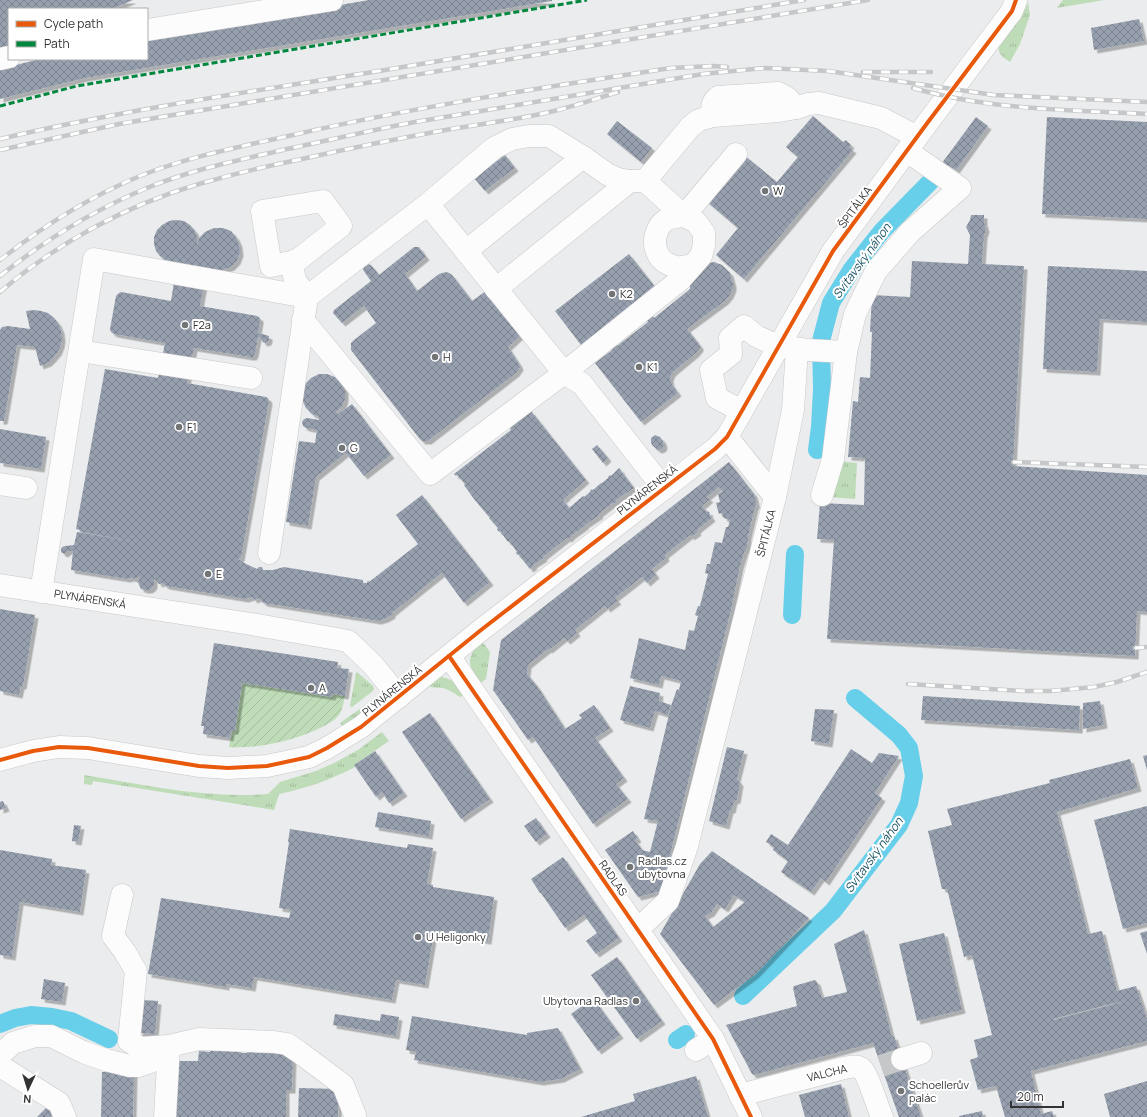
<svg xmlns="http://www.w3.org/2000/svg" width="1147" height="1117" font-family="Manrope,sans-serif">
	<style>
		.grass { fill: url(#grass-tufts) }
		.garden { fill: url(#garden-furrows) }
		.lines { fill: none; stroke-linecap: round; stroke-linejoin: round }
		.canal { stroke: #67cfea; stroke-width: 18 }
		.building { fill: url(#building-cross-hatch); fill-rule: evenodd; filter: url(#shadow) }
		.minor-tunnel { stroke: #c6c7c8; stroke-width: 22; stroke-dasharray: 22 11; stroke-linecap: butt }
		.minor-casing { stroke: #c8c8c9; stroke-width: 23 }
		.minor { stroke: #fcfcfc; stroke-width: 22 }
		.rail-casing { stroke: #c6c7c8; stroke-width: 4.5 }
		.rail { stroke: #fff; stroke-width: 3; stroke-dasharray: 9; stroke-linecap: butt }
		.quiet { stroke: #00873e; stroke-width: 3; stroke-dasharray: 6 3; stroke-linecap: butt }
		.cycleway-casing { stroke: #fff; stroke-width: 6 }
		.cycleway { stroke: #e8590c; stroke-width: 4 }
		.poi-dot { fill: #737475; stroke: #fff; stroke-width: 1.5 }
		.labels { text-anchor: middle; stroke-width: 4; stroke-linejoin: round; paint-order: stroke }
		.poi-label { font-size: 11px; fill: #333334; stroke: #fff; text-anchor: start }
		.street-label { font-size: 11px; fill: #333334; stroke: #fff }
		.water-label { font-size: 12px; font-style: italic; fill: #1a5363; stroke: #fff }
	</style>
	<defs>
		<pattern id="grass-tufts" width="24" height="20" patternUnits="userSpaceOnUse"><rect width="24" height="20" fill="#bddcb7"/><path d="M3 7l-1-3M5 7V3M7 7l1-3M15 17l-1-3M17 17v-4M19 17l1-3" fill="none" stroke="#a3bd9e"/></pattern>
		<pattern id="garden-furrows" width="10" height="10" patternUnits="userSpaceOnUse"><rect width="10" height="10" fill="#bddcb7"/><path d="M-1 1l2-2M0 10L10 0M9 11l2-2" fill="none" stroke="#a3bd9e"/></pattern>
		<pattern id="building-cross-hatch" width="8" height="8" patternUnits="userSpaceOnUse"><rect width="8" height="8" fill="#97a0af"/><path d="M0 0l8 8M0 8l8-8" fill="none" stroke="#7c838f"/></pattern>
		<filter id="shadow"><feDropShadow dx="3.5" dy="3.5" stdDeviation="0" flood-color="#0004"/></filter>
	</defs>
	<rect width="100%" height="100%" fill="#ebeced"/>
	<g class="grass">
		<path d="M1063,0H1104L1057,8Z"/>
		<path d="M1028,2L1030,15L1020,44L1010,62C1003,57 997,54 999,45L1026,8Z"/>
		<path d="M838,461L857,463L855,499L830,497Z"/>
		<path d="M482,641L490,652L486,679L479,684C468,664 465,658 482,641Z"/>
		<path d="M357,672L373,686L374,689L373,691L352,707L350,706L356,673Z"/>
		<path d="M442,677C454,679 458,686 464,695L460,697C455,694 450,690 443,688C438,687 432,689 427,685L438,678Z"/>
		<path d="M381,694L380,697L344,728L340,723Z"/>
		<path d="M382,732L389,741L354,765L355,767C330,780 307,788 279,794L274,810L93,781L92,785L84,784V775C145,785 207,799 268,794L280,782L316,771L334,763L358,750Z"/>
	</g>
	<path class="garden" d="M242,683L332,697L333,694L345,696C343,702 343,711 338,716C335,720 330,722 326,725C298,740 260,749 229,747L232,731H235Z"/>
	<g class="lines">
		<g class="canal">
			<path d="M817,450L820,427L822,389L821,341L831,303L852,269L882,231L930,182"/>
			<path d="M792,615L795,554"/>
			<path d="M743,996L833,911L899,825L909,803L914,776L909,748L899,735L855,698"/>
			<path d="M0,1024L15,1018L31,1015L52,1017L71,1021L109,1039"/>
			<path d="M677,1040L686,1034"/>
		</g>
	</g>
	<g class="building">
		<path d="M0,0H133L112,9H9V51L0,55Z"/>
		<path d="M369,0H552V1L85,78L0,99V69L40,59H147V38Z"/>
		<path d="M1139,19L1144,41L1094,50L1091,28Z"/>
		<path d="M813,116L843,142L846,140L851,145L849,147L853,150L744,279L716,255L738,228L705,200L744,155L777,182L798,157L786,147Z"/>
		<path d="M976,117L988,126L962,162L956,170L948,165L947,166L942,163Z"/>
		<path d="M1047,117L1147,122V219L1042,214Z"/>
		<path d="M617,121L652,148L641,162L607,134Z"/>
		<path d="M505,155L515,168L485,191L474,178Z"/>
		<path d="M971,215H984V222L986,229L984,235L982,264L1024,266L1013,466L1147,475V612L1137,611L1135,656L827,639L834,540L817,539L820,503L864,505L865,458L848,457L853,401L858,402L860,377L870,378L872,332H870L872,295L910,297L912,261L968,264L970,235L966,227L970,220Z"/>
		<path d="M176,220L184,221L190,225L195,231L197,238V246L199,238L205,232L214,228H223L231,231L236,237L239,244L240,253L237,261L231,267L223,270L215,271L207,268L200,306L257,316L260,318V320L258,333L266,335L269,336V339L268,342L264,343L262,341L261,338L258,337L255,354L253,357H250L194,348L187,383L266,397L268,398L269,401L241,558L238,559L246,564L257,569L259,567H262L263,570H273L284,567L363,580V583H367L368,580L369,582L418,544L396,515L422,495L490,582L464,603L442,573L392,613V615L385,619L378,621L264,603L258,598L257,599L254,600L252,597L245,599L166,586L162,583L159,584L157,581L154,579V585L152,588L149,590H145L141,589L139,585L138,582L140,577L136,578L134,579L131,578L127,579L71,570L73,551H68L66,553L64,554L61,552V549L62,547L65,546L74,545L77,532L142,543L81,532L80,530L76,529L105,369L158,378L165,343L114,334L111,332L110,329L116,296L119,293L121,292L171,301L177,263L165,260L160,256L156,251L154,244V237L157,230L162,225L169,221Z"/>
		<path d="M414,247H419L426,257L405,274L417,291L439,274L446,272L449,273L452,275L472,301L486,291L521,335L508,347L519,364L520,367L516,373L428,441H422L419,438L351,350V343L354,340L376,323L364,306L342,323L333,313L334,310L371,281L363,270L364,267L367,264L371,265L379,275Z"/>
		<path d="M629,254L655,287L639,300L654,318L690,289V281L703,264L714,262L722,265L730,273L733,284V288L730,295L725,301L687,329L698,343L700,346V348L696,353L672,373L670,378L671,383L678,393L641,422L595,363L612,350L598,332L581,345L555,311ZM634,304L648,322L617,346L603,328Z"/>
		<path d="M1048,266L1147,271V322L1100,319L1097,372L1043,369Z"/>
		<path d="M34,310L41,311L48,313L54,318L58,323L61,330L62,338L61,345L58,352L53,358L48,363L40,366L35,347L17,345L4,421H0V330L2,327L8,326L30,329L26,311Z"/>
		<path d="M319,374H327L335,377L341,383L345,390V399L342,407L336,412L338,414L352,404L391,455L364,476L346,453L316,477L308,526L286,522L299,441L315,443L317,430L306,428L303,426L302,422L304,419L307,418L319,420V417L312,414L306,408L302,400L305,384L311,378Z"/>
		<path d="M531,411L586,480L566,497H567L563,500L569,508L583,496L584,497L590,492V491L592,489L593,490L601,483H602L608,478V477L610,475L611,476L619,468L622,471H621L634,488L616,500L617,501L614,504L613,503L599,514L600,515L585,525V526L571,536V537L568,539L567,538L543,557L544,558L533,565L534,566L530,569L518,554L517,555L516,552H517L509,541L508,542L500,531L499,532L497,529L498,528L489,518H490L474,499L464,485L465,484L457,475L456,476L454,474L511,430L510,428Z"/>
		<path d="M0,429L46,437L41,469L0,463Z"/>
		<path d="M655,435L660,437L663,441L664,446L662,449L658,450L653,446L651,443V438Z"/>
		<path d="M597,445L608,458L603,463L592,449Z"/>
		<path d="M729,462L754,494L757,506L756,505L755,507L748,536V539L746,551L745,550L740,566L731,610L661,891L638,897L605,850L633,831L638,839L635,840L642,850L650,852L658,821L644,819L671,706L677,689L679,690L681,681L661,676L659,685L630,678L639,638L685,650L689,630L694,631L698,616L695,615L698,606H700L708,574L705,573L707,564H710L715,542L722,543L726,527H728L730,520L724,518L722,513L719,514L716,503L720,502L718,494L723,491L719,487L707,497L710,499L702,506L707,512L708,511L710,513L709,514L712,518L697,530L698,532L691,537L690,535L665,555L666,558L652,569L656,575L647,583L642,577L615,598L618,601L607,609L605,606L575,630L577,633L567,641L564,638L549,650L548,649L528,665L527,674L537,686L565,729L582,718L579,715L594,705L610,728L595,738L624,778L616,784L628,799L593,824L533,737L528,740L493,690L501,640Z"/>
		<path d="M0,609L35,615L23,686H21L19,695L0,691Z"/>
		<path d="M214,643L338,662L337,668L349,669L345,696L333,694L332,697L242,683L235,731H231L230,738L203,734L204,726H201Z"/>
		<path d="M630,686L660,693L659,701L671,705L668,715L655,711L650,728L620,720Z"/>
		<path d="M923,696L1080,706L1079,730L921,720Z"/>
		<path d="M1100,701L1104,725L1083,729V703Z"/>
		<path d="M815,709L834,710L829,744L811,741Z"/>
		<path d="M430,713L490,799L461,819L402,732Z"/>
		<path d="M727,747L744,751L737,779L740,783L737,800L734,801L732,810H730L726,826L709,821Z"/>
		<path d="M851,749L872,763L879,753L899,756L875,793L882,798L826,882L821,878L811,892L781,872L788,861L773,850L774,847L766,842L771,834L788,845Z"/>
		<path d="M375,751L404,793L389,803L382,792L376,797L354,765Z"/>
		<path d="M1147,755V770L1143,756Z"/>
		<path d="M1130,759L1138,788L1057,812L1088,934L1102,931L1117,991L1136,986L1147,1019V1041L1031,1071L1041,1114L1052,1111L1054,1117H1005L996,1086L978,1090L970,1060L978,1057L974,1040L992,1035L972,955L964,957L947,889H942L928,831L952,825L947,809L1050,783L1049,780ZM1126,1001L1053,1020V1019L1107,1005Z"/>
		<path d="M3,801L6,808L0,810V802Z"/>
		<path d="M1147,806V923L1123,929L1094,820Z"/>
		<path d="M378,812L431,821L429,836L375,827Z"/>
		<path d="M536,818L547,834L536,842L524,826Z"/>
		<path d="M74,825L81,826L78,842L72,841Z"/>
		<path d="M290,829L407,848L408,844L433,848L427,884L433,885V887L494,897L488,941L434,933L425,985L396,980L392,1000L254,977L252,988L226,984V987L148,974L161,898L289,918L291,910L279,908L289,842H288Z"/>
		<path d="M0,850L52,859L51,865L86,870L80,912L20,902L12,957L0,955Z"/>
		<path d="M712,851L809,918L755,975L714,1005L660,934L700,864ZM734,895L745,902L713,927L705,916L711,913L717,904L725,909Z"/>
		<path d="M563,857L619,938L596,954L586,941L597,933L584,915L565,928L541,893H540L531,879Z"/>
		<path d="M864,930L892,1037L894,1036L921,1117H899L873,1043L754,1075L752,1074L726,1025L797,1006L793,988L794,986L815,980L817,982L822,998L847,992L834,944Z"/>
		<path d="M1147,931V954L1140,933Z"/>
		<path d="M944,933L962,1010L917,1021L899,944Z"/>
		<path d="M617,957L662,1021L637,1039L591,975Z"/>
		<path d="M44,979L65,983L62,1002L41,999Z"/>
		<path d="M593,998L620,1035L598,1051L571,1014Z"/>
		<path d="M143,1000L158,1001L155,1034L139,1033Z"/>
		<path d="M335,1014L380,1021L381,1014L399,1017L396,1036L333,1025Z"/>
		<path d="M412,1016L527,1035V1033L558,1028L580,1069L561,1079L540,1082L414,1060L416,1052L406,1050Z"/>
		<path d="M210,1045H238V1053H247V1046H274V1053L293,1054L292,1090H286V1117H173L174,1061H198L199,1051L210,1052Z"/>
		<path d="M102,1072H134L133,1117H101Z"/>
		<path d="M696,1076L708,1117H581L635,1101L633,1094Z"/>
		<path d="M1147,1081V1117H1110L1104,1094Z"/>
		<path d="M841,1084L849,1117H805L799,1095Z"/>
		<path d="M299,1088L339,1089L338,1117H298Z"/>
		<path d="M47,1107L54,1113L50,1117H37Z"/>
		<path d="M982,1111L983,1117H959V1116Z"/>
	</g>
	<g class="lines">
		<path class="minor-tunnel" d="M881,1066L902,1059"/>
		<defs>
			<g id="minor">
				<path d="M147,30L332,0"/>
				<path d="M0,59L9,57"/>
				<path d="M713,116C712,107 711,103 718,97L778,93L786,97L796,108"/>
				<path d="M428,204L564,373L582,384L664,489"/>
				<path d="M466,251L583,157"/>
				<path d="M692,265C687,266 680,268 676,267C669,265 661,261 658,254C652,244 655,227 666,220C671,217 678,217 684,216L736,154"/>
				<path d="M496,289L630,181"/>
				<path d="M303,320L430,474L564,373L680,280L701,256L704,245V233L696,222L684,216L645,181"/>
				<path d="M80,351L251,378"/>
				<path d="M846,352L855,314L876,271L910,232L960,188L907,151"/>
				<path d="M742,411L717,398L711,370L731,354L730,338L744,326L756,336L778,346L808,350L846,352L833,459L822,495"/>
				<path d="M727,437L775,497"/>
				<path d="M0,484L26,488"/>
				<path d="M269,553L307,297L295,280L291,262L271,266L262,211L323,201L341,226L299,259L291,262"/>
				<path d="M0,585L141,607L251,624L348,641L373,665L399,697"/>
				<path d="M41,592L94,259L307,297L428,204L494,148L512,139L529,136H549L583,157L607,174L618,179L630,181H645L690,127L699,120L713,116L779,111L796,108L808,104L819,103L881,118L917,137"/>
				<path d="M449,656L713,1039L751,1117"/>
				<path d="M0,760L33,751L59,747L88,748L199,766L228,768L267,766L309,757L327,748L361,727L481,630L715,449L727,437L833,251L928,122L1012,11L1016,0"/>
				<path d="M638,929L668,901L687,846L775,497L793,410L797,349"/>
				<path d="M696,1050L713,1039"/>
				<path d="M0,1055L13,1043L35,1036H51L83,1052L106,1060L130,1066H138L150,1062L169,1046L140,1048L129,1041L136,971L125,952L113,936L122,895"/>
				<path d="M902,1059L921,1053"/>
				<path d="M0,1066L59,1103L65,1117"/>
				<path d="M740,1095L844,1068C850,1067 857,1065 862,1069C868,1075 878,1108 882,1117"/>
				<path d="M165,1117L169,1046L199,1039L274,1042L287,1044L299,1052L343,1085L355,1115V1117"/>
			</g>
		</defs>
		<use href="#minor" class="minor-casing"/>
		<use href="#minor" class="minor"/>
		<defs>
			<g id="rail">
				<path d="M863,72H931"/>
				<path d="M913,88C989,110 1069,110 1147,114"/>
				<path d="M0,139C129,109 261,90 391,69C529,46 666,23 804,0"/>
				<path d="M0,150L119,124L203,110L868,0"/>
				<path d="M0,260C42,227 89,197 140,176C190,156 244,146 297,134C421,106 546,87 671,68L713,66L727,67"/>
				<path d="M0,276C45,240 94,210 147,188C193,169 240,160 287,149C330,140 372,130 415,122L703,74L765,68L828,71L994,95L1147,102"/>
				<path d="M0,292C57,243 127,205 199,184C233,174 267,166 302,159C351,148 401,138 451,129C486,123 523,119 558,110C578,105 598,98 618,92"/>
				<path d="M1013,462L1147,467"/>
				<path d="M1135,648L1147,647"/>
				<path d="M908,684L1024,691H1050L1094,687L1117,682L1147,672"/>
			</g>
		</defs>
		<use href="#rail" class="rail-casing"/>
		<use href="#rail" class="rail"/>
		<path class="quiet" d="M0,106L77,86L587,0"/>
		<defs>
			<g id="cycleway">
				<path d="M449,656L713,1039L751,1117"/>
				<path d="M0,760L33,751L59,747L88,748L199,766L228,768L267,766L309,757L327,748L361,727L481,630L715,449L727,437L833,251L928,122L1012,11L1016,0"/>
			</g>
		</defs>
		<use href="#cycleway" class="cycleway-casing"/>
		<use href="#cycleway" class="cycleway"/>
	</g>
	<g class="poi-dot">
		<circle cx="765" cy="191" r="4"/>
		<circle cx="612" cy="294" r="4"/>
		<circle cx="185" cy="325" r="4"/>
		<circle cx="435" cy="357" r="4"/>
		<circle cx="639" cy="367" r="4"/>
		<circle cx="179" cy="427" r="4"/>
		<circle cx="342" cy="448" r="4"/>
		<circle cx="208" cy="574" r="4"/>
		<circle cx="311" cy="688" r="4"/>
		<circle cx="630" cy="867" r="4"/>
		<circle cx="418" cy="937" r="4"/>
		<circle cx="636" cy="1001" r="4"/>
		<circle cx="901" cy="1091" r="4"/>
	</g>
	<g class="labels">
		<g class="poi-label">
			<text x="773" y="195">W</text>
			<text x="620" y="298">K2</text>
			<text x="193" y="329">F2a</text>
			<text x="443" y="361">H</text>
			<text x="647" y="371">K1</text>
			<text x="187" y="431">F1</text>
			<text x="350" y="452">G</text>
			<text x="216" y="578">E</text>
			<text x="319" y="692">A</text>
			<text x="638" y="865">Radlas.cz<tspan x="638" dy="13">ubytovna</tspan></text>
			<text x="426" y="941">U Heligonky</text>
			<text x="628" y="1005" text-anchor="end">Ubytovna Radlas</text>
			<text x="909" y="1089">Schoellerův<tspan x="909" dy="13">palác</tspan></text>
		</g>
		<g class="street-label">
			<text transform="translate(855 207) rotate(-54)" y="4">ŠPITÁLKA</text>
			<text transform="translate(647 490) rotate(-38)" y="4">PLYNÁRENSKÁ</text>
			<text transform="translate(766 533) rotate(-76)" y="4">ŠPITÁLKA</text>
			<text transform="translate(90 599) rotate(9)" y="4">PLYNÁRENSKÁ</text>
			<text transform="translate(392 691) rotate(-39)" y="4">PLYNÁRENSKÁ</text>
			<text transform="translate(613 878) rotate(55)" y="4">RADLAS</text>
			<text transform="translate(827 1073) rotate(-14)" y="4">VALCHA</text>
		</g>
		<g class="water-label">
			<text transform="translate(862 261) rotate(-54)" y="4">Svitavský náhon</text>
			<text transform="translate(874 855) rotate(-54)" y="4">Svitavský náhon</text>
		</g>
	</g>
	<rect x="8" y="8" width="140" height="52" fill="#ffffff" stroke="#adadae"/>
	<rect x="16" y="21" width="20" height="6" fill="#e8590c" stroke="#adadae"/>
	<text x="44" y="28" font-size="12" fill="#333334">Cycle path</text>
	<rect x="16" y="41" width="20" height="6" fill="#00873e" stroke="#adadae"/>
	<text x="44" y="48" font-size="12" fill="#333334">Path</text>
	<g transform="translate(28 1089) rotate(184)" stroke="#ffffff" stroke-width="3" paint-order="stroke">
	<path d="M0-3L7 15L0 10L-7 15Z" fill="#333334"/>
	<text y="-6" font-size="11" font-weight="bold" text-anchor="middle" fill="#333334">N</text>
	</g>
	<path d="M1011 1101v6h52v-6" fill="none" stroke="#333334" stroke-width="2"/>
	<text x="1017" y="1101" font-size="12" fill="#333334" stroke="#ffffff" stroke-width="3" paint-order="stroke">20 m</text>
</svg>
